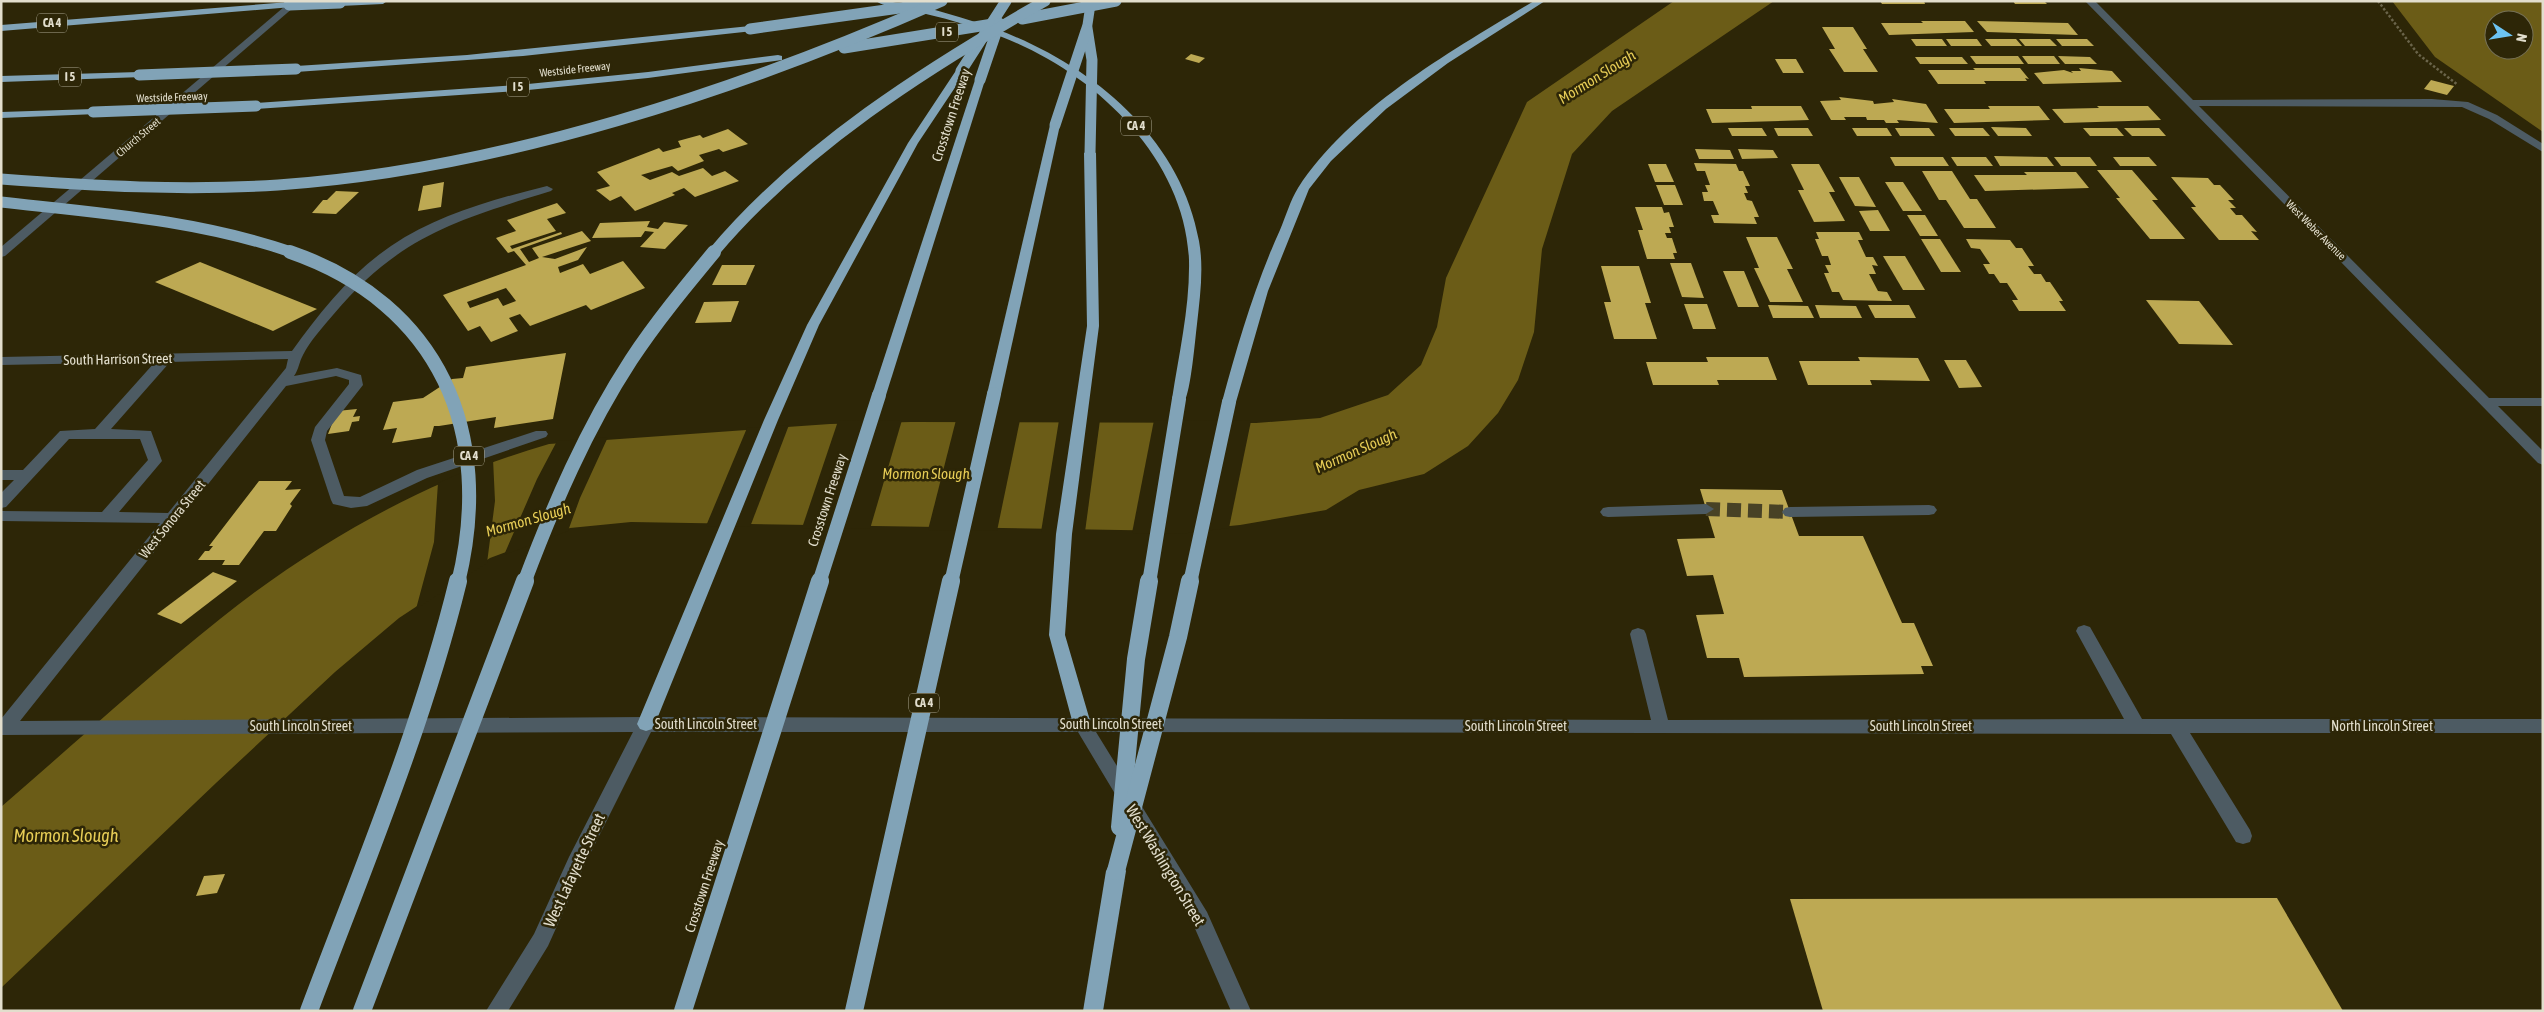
<svg xmlns="http://www.w3.org/2000/svg" width="2544" height="1012" font-family="'Asap Condensed',sans-serif">
	<style>
		.water { fill: #6b5c17; fill-rule: evenodd }
		.pier { fill: #2d2607 }
		.building { fill: #bda953; fill-rule: evenodd }
		.lines { fill: none; stroke-linecap: round; stroke-linejoin: round }
		.minor-tunnel { stroke: #484225; stroke-width: 14; stroke-dasharray: 14 7; stroke-linecap: butt }
		.path { stroke: #6a644a; stroke-width: 2.5; stroke-dasharray: 2.5 2; stroke-linecap: butt }
		.minor { fill: #4d5b63; fill-rule: evenodd }
		.highway { fill: #81a3b7; fill-rule: evenodd }
		.highway-bridge-far2 { stroke: #81a3b7; stroke-width: 11 }
		.highway-bridge-far1 { stroke: #81a3b7; stroke-width: 14 }
		.highway-bridge { stroke: #81a3b7; stroke-width: 18 }
		.labels { text-anchor: middle; stroke-width: 5; stroke-linejoin: round; paint-order: stroke }
		.far-street-label { font-size: 11px; fill: #e2decd; stroke: #2d2607 }
		.shield { fill: #2d2607; stroke: #aca792; stroke-width: 1 }
		.shield-label { font-size: 12px; font-weight: bold; fill: #e2decd }
		.street-label { font-size: 14px; fill: #e2decd; stroke: #2d2607 }
		.water-label { font-size: 15px; font-style: italic; fill: #e7cd56; stroke: #2d2607 }
		.near-street-label { font-size: 16px; fill: #e2decd; stroke: #2d2607 }
		.near-water-label { font-size: 18px; font-style: italic; fill: #e7cd56; stroke: #2d2607 }
	</style>
	<rect width="100%" height="100%" fill="#2d2607"/>
	<g class="water">
		<path d="M1674,1H1774L1612,111L1572,154L1542,249L1534,332L1518,380L1498,413L1468,446L1424,474L1359,490L1326,510L1240,525L1179,531L631,522L570,528L490,558L399,618L335,672L216,783L1,988V807C74,744 145,679 220,619C316,542 430,478 549,444L830,424L911,422L1256,423L1320,418L1388,395L1421,365L1437,327L1446,278L1527,102Z"/>
		<path d="M2392,1H2543V132L2435,57ZM2494,20H2524V50H2494Z"/>
	</g>
	<g class="pier">
		<path d="M902,420L870,529L802,528L838,421Z"/>
		<path d="M956,420H1020L997,531L928,530Z"/>
		<path d="M1059,420H1100L1085,532H1041Z"/>
		<path d="M1154,420L1251,421L1229,528L1180,534L1132,533Z"/>
		<path d="M789,425L750,527L706,526L747,428Z"/>
		<path d="M608,437L580,498L568,531L504,555L537,479L557,441Z"/>
		<path d="M493,459L495,501L487,563L416,609L434,542L438,483Z"/>
	</g>
	<g class="building">
		<path d="M1880,1H1924L1925,4H1882Z"/>
		<path d="M2013,1H2044L2047,4H2015Z"/>
		<path d="M1921,21H1965L1974,32L1889,35L1881,23H1923Z"/>
		<path d="M1977,21L2068,23L2078,35L1987,32Z"/>
		<path d="M1822,27H1853L1867,49H1863L1878,72H1844L1829,49H1835Z"/>
		<path d="M1911,39H1942L1947,46H1916Z"/>
		<path d="M1946,39H1977L1982,46H1951Z"/>
		<path d="M1985,39H2016L2022,46H1991Z"/>
		<path d="M2019,39H2050L2057,46H2025Z"/>
		<path d="M2056,39H2087L2094,46H2062Z"/>
		<path d="M1191,54L1205,58L1199,63L1185,59Z"/>
		<path d="M1970,56H2018L2024,64H1976Z"/>
		<path d="M2022,56H2054L2060,64H2028Z"/>
		<path d="M2058,56L2090,57L2097,64H2065Z"/>
		<path d="M1915,57H1962L1968,64H1920Z"/>
		<path d="M1775,59H1796L1804,73H1783Z"/>
		<path d="M1973,68H2020L2029,79L2025,78L2027,81H1984L1986,84H1938L1928,70H1975Z"/>
		<path d="M2079,68L2112,71L2122,82L2043,84L2034,73L2064,70L2073,73L2071,71H2081Z"/>
		<path d="M2431,80L2454,86L2447,95L2424,89Z"/>
		<path d="M1839,97L1873,101L1874,104L1894,102L1892,99L1926,104L1938,123L1897,120L1899,123H1886L1884,120H1867L1866,117H1844L1846,120H1831L1820,101L1841,100Z"/>
		<path d="M1751,106H1801L1809,120L1712,123L1706,109H1752Z"/>
		<path d="M1988,106H2039L2050,120L1954,123L1944,109H1990Z"/>
		<path d="M2097,106H2148L2161,120L2064,123L2052,109L2099,108Z"/>
		<path d="M1991,127L2026,128L2032,136H1998Z"/>
		<path d="M1728,128H1762L1767,136H1732Z"/>
		<path d="M1774,128H1808L1813,136H1778Z"/>
		<path d="M1852,128H1887L1892,136H1857Z"/>
		<path d="M1895,128H1929L1935,136H1900Z"/>
		<path d="M1949,128H1983L1990,136H1955Z"/>
		<path d="M2083,128H2117L2124,136H2090Z"/>
		<path d="M2124,128H2159L2166,136H2132Z"/>
		<path d="M728,129L748,144L723,152L719,149L699,155L704,161L678,171L672,166L641,175L650,180L672,172L679,176L703,168L712,176L725,171L739,181L695,197L684,188L672,193L675,195L635,211L621,196L610,201L596,190L610,186L597,172L659,148L663,152L681,147L678,141L700,135L703,138Z"/>
		<path d="M1695,149L1730,150L1734,159H1699Z"/>
		<path d="M1738,149L1773,150L1778,158L1742,159Z"/>
		<path d="M1994,156L2047,157L2054,166H2000Z"/>
		<path d="M1890,157H1943L1949,166H1895Z"/>
		<path d="M1951,157H1986L1993,166H1957Z"/>
		<path d="M2054,157H2090L2097,166H2061Z"/>
		<path d="M2113,157H2149L2157,166H2120Z"/>
		<path d="M1694,163L1736,164L1739,171H1743L1750,186H1745L1748,193H1744L1747,200L1752,201L1759,217H1754L1757,224L1714,223L1711,215H1719L1713,201H1704L1702,192H1708L1705,185H1710L1705,171H1697Z"/>
		<path d="M1648,164H1666L1674,182H1655Z"/>
		<path d="M1791,164H1819L1835,192H1829L1845,221L1814,222L1798,190H1804Z"/>
		<path d="M2097,170H2132L2158,200H2152L2185,239H2150L2116,198H2120Z"/>
		<path d="M1922,171H1952L1970,199H1977L1996,228H1964L1946,200H1939Z"/>
		<path d="M2024,172H2076L2089,188L1985,191L1974,175H2027Z"/>
		<path d="M1839,177H1859L1876,207L1855,206Z"/>
		<path d="M2171,177L2208,178L2214,185H2220L2234,200H2228L2236,208H2230L2236,215H2242L2257,232L2251,231L2259,240H2219L2191,207H2196Z"/>
		<path d="M444,182L441,207L418,211L423,186Z"/>
		<path d="M1885,182H1903L1922,211H1903Z"/>
		<path d="M1656,185H1675L1683,205H1664Z"/>
		<path d="M336,191L359,192L336,214L312,213L323,200H327Z"/>
		<path d="M557,203L566,213L547,219L556,231L510,246L512,249L561,232L562,234L520,249L529,262L539,258L532,248L582,231L591,241L542,257L555,259L587,247L578,260L558,267L560,273L583,264L590,274L623,261L645,288L591,310L586,305L530,326L520,314L509,318L518,331L491,342L480,326L468,331L443,295L526,265L514,251L508,253L496,238L516,231L507,220ZM506,288L516,301L503,306L498,298L470,308L467,302Z"/>
		<path d="M1635,207H1662L1664,213L1669,212L1674,227H1669L1671,233H1665L1667,238H1672L1677,253H1673L1675,259H1647L1638,230H1643Z"/>
		<path d="M1878,210L1890,231H1870L1859,211Z"/>
		<path d="M1907,215H1925L1938,236H1920Z"/>
		<path d="M650,221L647,227L658,229L664,222L688,225L665,249L640,247L654,232L645,231L641,237L592,238L600,223Z"/>
		<path d="M1816,232H1859L1863,240H1858L1866,257H1873L1878,266L1872,265L1876,274H1869L1878,291L1887,292L1892,301L1843,300L1839,292H1832L1824,273H1829L1825,265H1831L1828,256H1822L1815,239H1819Z"/>
		<path d="M1746,237H1777L1793,269H1787L1803,302H1770L1754,268H1759Z"/>
		<path d="M1921,239H1940L1961,272H1941Z"/>
		<path d="M1966,239L2010,240L2016,248H2022L2034,266H2028L2034,274H2041L2046,282H2050L2063,301H2059L2066,311H2019L2012,300H2018L2007,283H2000L1994,274H1989L1983,264H1990L1980,249L1971,248Z"/>
		<path d="M1883,256H1905L1925,290H1903Z"/>
		<path d="M200,262L317,309L273,331L155,282Z"/>
		<path d="M1670,263H1691L1704,298L1682,297Z"/>
		<path d="M722,265H755L746,285H712Z"/>
		<path d="M1601,266H1639L1651,303H1645L1657,339H1614L1604,302H1611Z"/>
		<path d="M1723,271H1744L1759,307H1738Z"/>
		<path d="M2146,300L2199,301L2233,345L2179,344Z"/>
		<path d="M739,301L731,322L695,323L704,302Z"/>
		<path d="M1684,304H1707L1716,329H1693Z"/>
		<path d="M1768,305L1808,306L1814,318H1773Z"/>
		<path d="M1815,305L1856,306L1862,318H1820Z"/>
		<path d="M1868,305H1909L1916,318H1875Z"/>
		<path d="M566,353L553,419L494,428L496,417L439,426H434L431,437L392,443L397,428L383,430L393,402L423,398L452,379L463,378L466,367Z"/>
		<path d="M1706,357H1768L1777,380H1717L1719,385H1653L1646,362H1708Z"/>
		<path d="M1858,357L1918,358L1930,381L1870,380L1872,385H1808L1799,361H1860Z"/>
		<path d="M1944,360H1966L1982,387L1959,388Z"/>
		<path d="M357,409L353,417L360,416L359,421L352,422L349,431L328,434L337,411Z"/>
		<path d="M259,481H292L285,490L301,489L290,504L292,506L276,531H264L239,565H222L225,560H198L205,551H209L213,546H209Z"/>
		<path d="M1700,489L1782,490L1799,536H1863L1902,623H1914L1933,666H1921L1924,674L1744,677L1739,658H1707L1696,615L1724,614L1713,575L1687,576L1677,539L1715,538Z"/>
		<path d="M213,572L237,581L181,624L157,614Z"/>
		<path d="M225,874L217,893L196,896L204,876Z"/>
		<path d="M2277,898L2343,1011H1823L1790,899Z"/>
	</g>
	<g class="lines">
		<path class="minor-tunnel" d="M1706,509L1790,512"/>
		<path class="path" d="M2378,1L2418,54L2458,85"/>
		<g class="minor">
			<path d="M291,1H301L5,256L1,257V247Z"/>
			<path d="M2085,1H2095L2193,100L2432,99L2468,102L2497,115L2543,144V152L2489,119L2462,107L2199,106L2489,398H2543V406H2498L2543,451V465L2538,463Z"/>
			<path d="M547,186L553,189L551,191C457,220 399,236 333,315C323,327 310,341 303,355C299,362 299,369 294,376L337,368L361,375L363,385L327,431L325,440L344,496L360,497L417,470L536,431H546L548,434L546,437L427,478L367,506L351,508L333,504L331,500L311,440L315,427L349,384V380L336,376L286,386L20,721L646,717L1651,720L1630,634L1632,630L1638,628L1644,630L1646,634L1668,720L2124,719L2076,631L2078,627L2084,625L2090,627L2142,719H2543V733H2190L2250,830L2252,836L2250,842L2243,844L2236,842L2171,734L1096,732L1207,912L1251,1011H1231L1193,924L1078,732H651L584,866L548,946L508,1011H486L534,934L569,857L633,732L1,735V719L160,523L1,521V511L102,512L148,460L140,439H69L6,507L1,508V493L14,480H1V470H23L60,431L95,429L155,362L1,365V357L292,351C320,312 351,273 391,246C437,215 494,199 547,186ZM288,359L286,368L168,513L119,512L162,461L151,431L111,429L170,362Z"/>
			<path d="M1706,504L1714,509L1706,514L1608,517L1603,516L1600,512L1603,508L1608,507Z"/>
			<path d="M1929,505L1934,506L1937,510L1934,514L1929,515L1790,517L1785,516L1782,512L1785,508L1790,507Z"/>
		</g>
		<g class="highway">
			<path d="M337,1H387L383,4L340,6L337,5Z"/>
			<path d="M876,1C908,1 940,11 972,21C1075,52 1179,128 1199,241C1204,268 1200,297 1197,324C1195,340 1191,391 1184,402H1174L1172,399C1179,353 1190,307 1189,260C1185,157 1093,72 1002,37C978,28 952,20 926,14C913,11 885,8 876,1Z"/>
			<path d="M1086,1H1096L1092,28L1087,31L1082,28Z"/>
			<path d="M1534,1H1545L1448,63L1386,109L1331,161L1309,189L1268,291L1236,402L1229,406L1224,405L1222,402C1238,343 1255,285 1280,230C1286,216 1290,201 1298,188C1352,106 1452,51 1534,1Z"/>
			<path d="M289,2L294,5L292,7L1,31V25Z"/>
			<path d="M750,26L753,27V31L523,56L296,72L291,69L296,66L467,55Z"/>
			<path d="M778,55L782,56V60L648,78L518,91L256,109L251,106L256,103L518,85L648,72Z"/>
			<path d="M957,69L966,71L918,143L819,325L778,420L655,724L652,729L646,731L640,729L637,724L764,420L807,325L908,143Z"/>
			<path d="M139,72L144,75L143,77L1,82V76Z"/>
			<path d="M980,77L985,80L886,395L879,399L874,398L872,395L975,80Z"/>
			<path d="M93,109L97,110V114L1,118V112Z"/>
			<path d="M1055,122L1060,125L1001,394L994,398L987,394L1050,125Z"/>
			<path d="M1090,150L1096,153L1099,326L1072,534L1065,635L1091,724L1088,729L1082,731L1076,729L1073,724L1049,635L1056,534L1087,326L1084,153Z"/>
			<path d="M1116,863L1123,865L1126,871L1103,1011H1083L1106,871L1109,865Z"/>
		</g>
		<g class="highway-bridge-far2">
			<path d="M289,5L340,3"/>
			<path d="M1022,19L1116,1"/>
			<path d="M1087,28L1092,60L1090,153"/>
			<path d="M750,29L921,5"/>
			<path d="M844,48L999,23"/>
			<path d="M961,71L1006,1"/>
			<path d="M139,75L296,69"/>
			<path d="M980,80L999,24"/>
			<path d="M93,112L256,106"/>
			<path d="M1055,125L1086,31"/>
			<path d="M1,179C94,186 185,191 278,185C499,170 740,90 942,1"/>
			<path d="M1,202C100,213 199,220 294,253"/>
			<path d="M713,253C801,148 927,68 1045,1"/>
		</g>
		<g class="highway-bridge-far1">
			<path d="M290,252C440,304 495,433 458,583"/>
			<path d="M524,583C553,506 586,429 631,360C656,322 685,287 714,252"/>
			<path d="M819,583L879,395"/>
			<path d="M951,583L994,394"/>
			<path d="M1149,583L1179,399"/>
			<path d="M1190,583L1229,402"/>
		</g>
		<g class="highway-bridge">
			<path d="M1120,827L1136,659L1149,581"/>
			<path d="M1116,871L1178,637L1190,581"/>
			<path d="M309,1011C362,870 422,728 458,581"/>
			<path d="M362,1011L525,581"/>
			<path d="M683,1011L820,581"/>
			<path d="M854,1011L951,581"/>
		</g>
	</g>
	<g class="labels">
		<g class="far-street-label">
			<text transform="translate(575 69) rotate(-6)" y="4">Westside Freeway</text>
			<text transform="translate(172 97) rotate(-2)" y="4">Westside Freeway</text>
			<text transform="translate(138 137) rotate(-40)" y="4">Church Street</text>
			<text transform="translate(2316 230) rotate(45)" y="4">West Weber Avenue</text>
		</g>
		<g class="shield">
			<rect x="37" y="13.5" width="30" height="19" rx="4"/>
			<rect x="936" y="22.5" width="22" height="19" rx="4"/>
			<rect x="59" y="67.5" width="22" height="19" rx="4"/>
			<rect x="507" y="77.5" width="22" height="19" rx="4"/>
			<rect x="1121" y="116.5" width="30" height="19" rx="4"/>
			<rect x="454" y="446.5" width="30" height="19" rx="4"/>
			<rect x="909" y="693.5" width="30" height="19" rx="4"/>
		</g>
		<g class="shield-label">
			<text x="52" y="27">CA 4</text>
			<text x="947" y="36">I 5</text>
			<text x="70" y="81">I 5</text>
			<text x="518" y="91">I 5</text>
			<text x="1136" y="130">CA 4</text>
			<text x="469" y="460">CA 4</text>
			<text x="924" y="707">CA 4</text>
		</g>
		<g class="street-label">
			<text transform="translate(951 115) rotate(-72)" y="5">Crosstown Freeway</text>
			<text transform="translate(118 359) rotate(-1)" y="5">South Harrison Street</text>
			<text transform="translate(827 500) rotate(-72)" y="5">Crosstown Freeway</text>
			<text transform="translate(172 519) rotate(-51)" y="5">West Sonora Street</text>
			<text x="706" y="729">South Lincoln Street</text>
			<text x="1111" y="729">South Lincoln Street</text>
			<text x="301" y="731">South Lincoln Street</text>
			<text x="1516" y="731">South Lincoln Street</text>
			<text x="1921" y="731">South Lincoln Street</text>
			<text x="2382" y="731">North Lincoln Street</text>
			<text transform="translate(704 886) rotate(-72)" y="5">Crosstown Freeway</text>
		</g>
		<g class="water-label">
			<text transform="translate(1597 77) rotate(-32)" y="5">Mormon Slough</text>
			<text transform="translate(1356 451) rotate(-24)" y="5">Mormon Slough</text>
			<text x="926" y="479">Mormon Slough</text>
			<text transform="translate(528 520) rotate(-16)" y="5">Mormon Slough</text>
		</g>
		<g class="near-street-label">
			<text transform="translate(1166 865) rotate(59)" y="6">West Washington Street</text>
			<text transform="translate(574 870) rotate(-65)" y="6">West Lafayette Street</text>
		</g>
		<g class="near-water-label">
			<text x="66" y="842">Mormon Slough</text>
		</g>
	</g>
	<rect width="2544" height="1012" fill="none" stroke="#e2decd" stroke-width="5"/>
	<g transform="translate(2509 35) rotate(102)"><circle r="24" fill="#2d2607" stroke="#757056"/>
	<path d="M0-4L9 19L0 12L-9 19Z" fill="#6cc3f2"/>
	<text y="-8" font-size="14" font-weight="bold" text-anchor="middle" fill="#e2decd">N</text>
	</g>
</svg>
